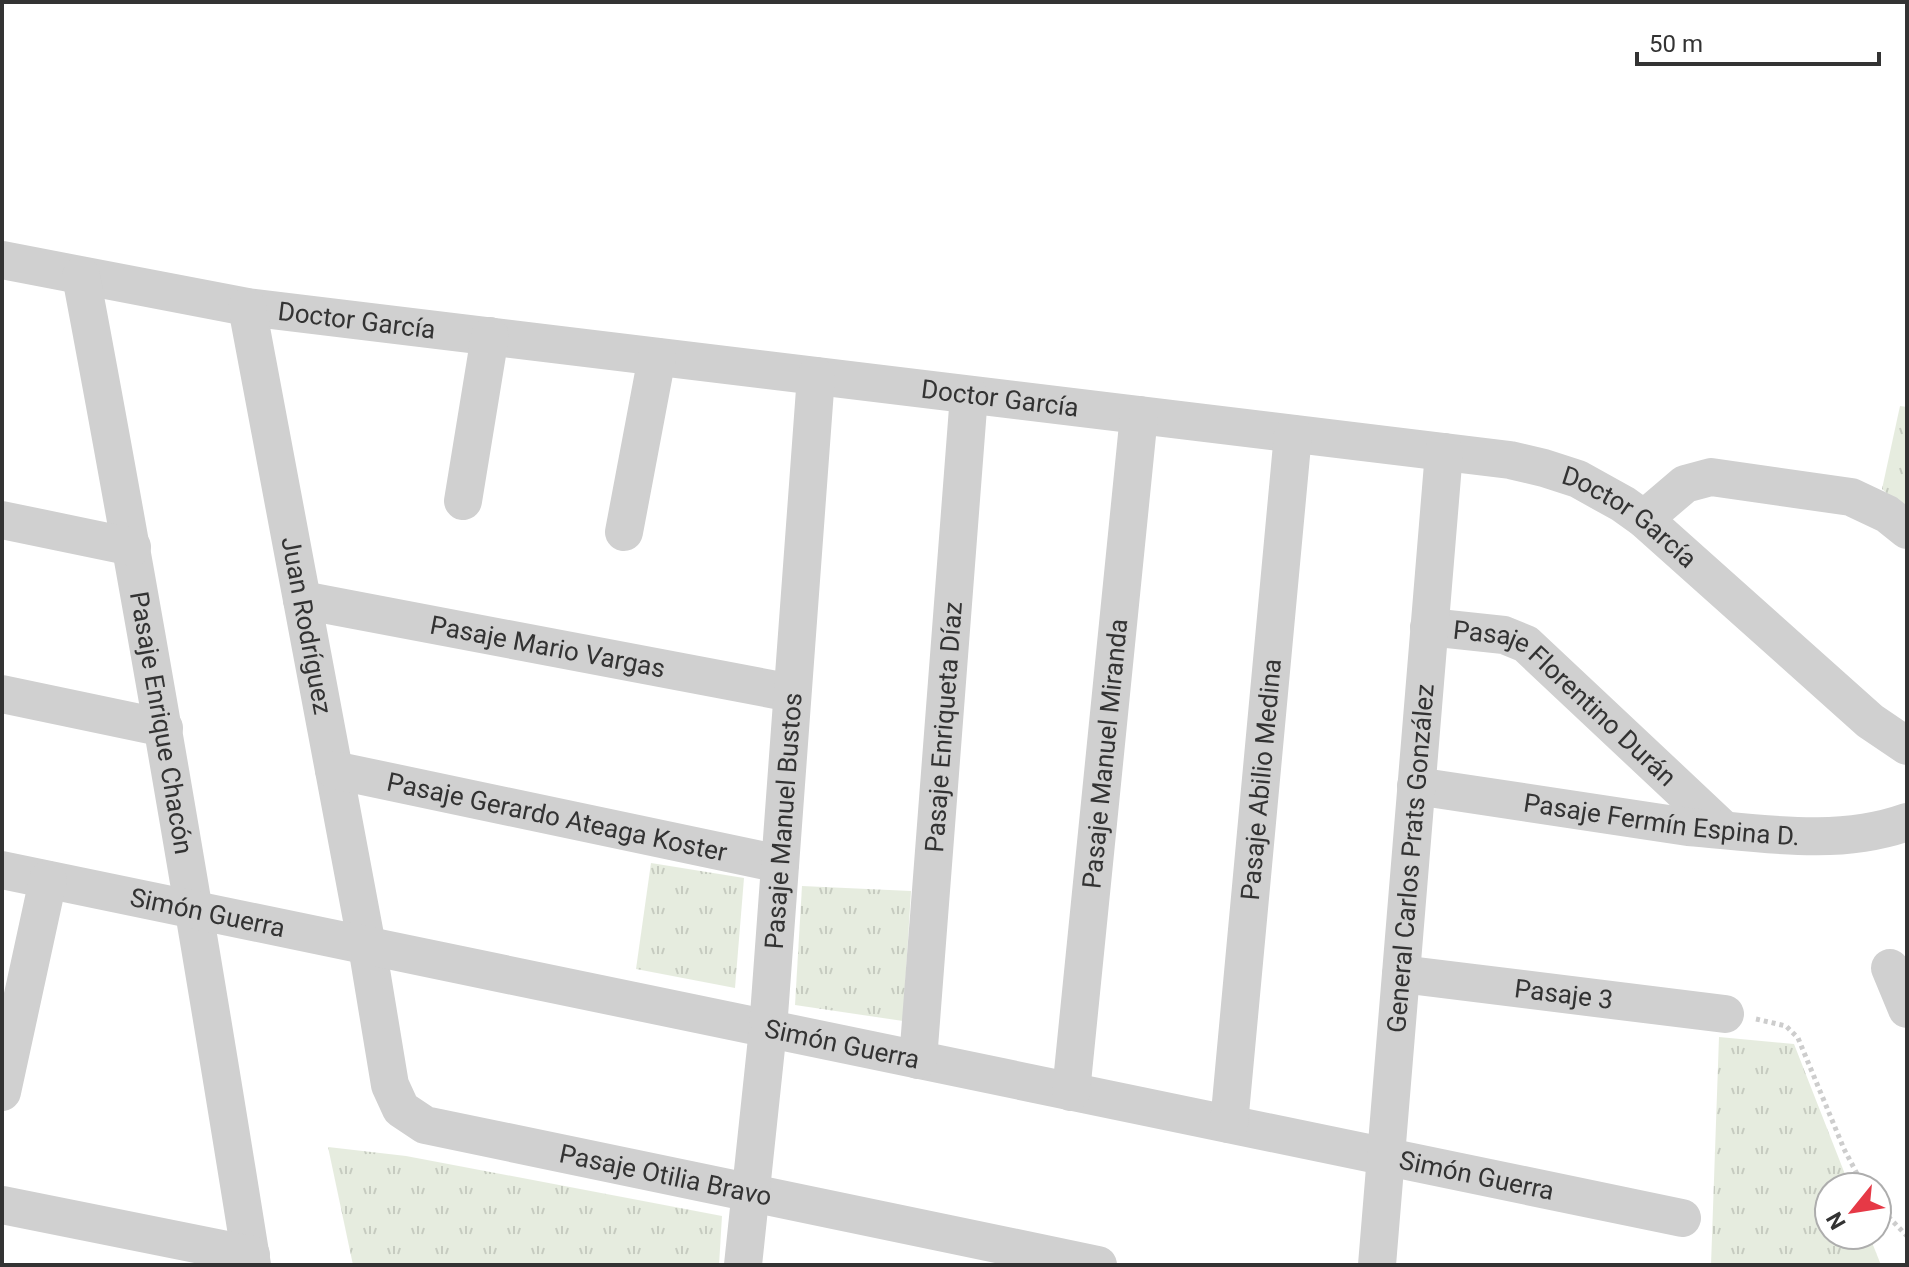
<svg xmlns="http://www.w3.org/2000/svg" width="1909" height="1267" font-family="Roboto,sans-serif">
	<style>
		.grass { fill: url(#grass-tufts) }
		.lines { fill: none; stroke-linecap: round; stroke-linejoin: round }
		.path { stroke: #cdcdcd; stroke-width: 5; stroke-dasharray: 4 4; stroke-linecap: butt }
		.minor { stroke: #d0d0d0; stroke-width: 38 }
		.labels { text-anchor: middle; stroke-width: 8; stroke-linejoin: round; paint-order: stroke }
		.street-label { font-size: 26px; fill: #333; stroke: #fff }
	</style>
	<defs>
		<pattern id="grass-tufts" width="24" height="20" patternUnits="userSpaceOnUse" patternTransform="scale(2)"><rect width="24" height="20" fill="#e6ecdf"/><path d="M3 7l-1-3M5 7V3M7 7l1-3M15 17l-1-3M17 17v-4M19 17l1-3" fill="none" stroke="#c6cbc0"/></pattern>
	</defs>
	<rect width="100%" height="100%" fill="#fff"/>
	<g class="grass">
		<path d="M1900,406L1907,407V511L1882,489Z"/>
		<path d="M651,863L744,878L735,988L636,969Z"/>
		<path d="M802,886L911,891L903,1021L795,1005Z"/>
		<path d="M1719,1037L1794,1044L1850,1187H1829V1235H1869L1881,1265H1711Z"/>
		<path d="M328,1147L406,1156L722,1216L719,1265H353Z"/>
	</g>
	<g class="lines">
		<g class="path">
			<path d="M1756,1019L1786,1026L1798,1038L1844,1149L1864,1187"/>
			<path d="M1877,1205L1907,1236"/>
		</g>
		<g class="minor">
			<path id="s1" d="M2,260L247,307L1510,460L1544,468L1578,479L1623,504L1644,519L1870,721L1907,746"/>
			<path id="s2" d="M81,276C143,605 199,934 252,1265"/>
			<path id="s3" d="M247,307L367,946L390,1085L401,1109L425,1125L1098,1265"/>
			<path d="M463,501L490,336"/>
			<path d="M1644,519L1685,484L1711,477L1851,497L1887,514L1907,530"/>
			<path d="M2,520L132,547"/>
			<path d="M624,532L657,357"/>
			<path id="s4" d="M302,600L792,693"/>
			<path id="s5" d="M1429,627L1504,635L1526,644L1724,830"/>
			<path d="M2,694L164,728"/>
			<path id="s6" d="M334,770L780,864"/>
			<path id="s7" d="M1416,786L1688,827C1761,833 1837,847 1907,822"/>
			<path id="s8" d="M2,870L1682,1218"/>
			<path d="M1890,968L1907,1009"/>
			<path id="s9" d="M1401,974L1725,1014"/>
			<path id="s10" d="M918,1060L969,395"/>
			<path d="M2,1092L48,880"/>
			<path id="s11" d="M1071,1092L1139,415"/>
			<path id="s12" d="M1229,1124L1293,434"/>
			<path d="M2,1205L251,1255"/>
			<path id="s13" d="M743,1265L768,1029L816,376"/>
			<path id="s14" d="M1377,1265L1444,452"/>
		</g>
	</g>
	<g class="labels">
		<g class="street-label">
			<text dy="9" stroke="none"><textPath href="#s1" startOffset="360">Doctor García</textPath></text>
			<text dy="9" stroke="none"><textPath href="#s1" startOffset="1008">Doctor García</textPath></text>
			<text dy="9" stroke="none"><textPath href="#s1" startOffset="1656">Doctor García</textPath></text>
			<text dy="9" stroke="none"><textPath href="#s3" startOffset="324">Juan Rodríguez</textPath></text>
			<text dy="9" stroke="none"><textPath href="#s4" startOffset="250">Pasaje Mario Vargas</textPath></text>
			<text dy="9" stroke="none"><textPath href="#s5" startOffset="162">Pasaje Florentino Durán</textPath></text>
			<text dy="9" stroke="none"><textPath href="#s2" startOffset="454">Pasaje Enrique Chacón</textPath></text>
			<text dy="9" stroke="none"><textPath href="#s10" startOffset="334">Pasaje Enriqueta Díaz</textPath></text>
			<text dy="9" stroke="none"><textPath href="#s11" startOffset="340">Pasaje Manuel Miranda</textPath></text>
			<text dy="9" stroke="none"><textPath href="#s12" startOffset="346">Pasaje Abilio Medina</textPath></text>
			<text dy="9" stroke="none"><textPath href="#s6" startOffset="228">Pasaje Gerardo Ateaga Koster</textPath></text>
			<text dy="9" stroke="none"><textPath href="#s7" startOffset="248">Pasaje Fermín Espina D.</textPath></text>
			<text dy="9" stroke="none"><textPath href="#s13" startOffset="446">Pasaje Manuel Bustos</textPath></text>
			<text dy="9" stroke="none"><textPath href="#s14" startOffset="408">General Carlos Prats González</textPath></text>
			<text dy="9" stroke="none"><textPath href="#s8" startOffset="210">Simón Guerra</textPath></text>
			<text dy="9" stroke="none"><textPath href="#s9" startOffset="164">Pasaje 3</textPath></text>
			<text dy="9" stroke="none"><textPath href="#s8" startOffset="858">Simón Guerra</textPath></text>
			<text dy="9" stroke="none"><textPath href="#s3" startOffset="1092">Pasaje Otilia Bravo</textPath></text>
			<text dy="9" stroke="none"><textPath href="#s8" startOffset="1506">Simón Guerra</textPath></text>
		</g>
	</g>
	<rect width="1909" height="1267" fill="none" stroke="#333333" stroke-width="8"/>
	<g transform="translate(1853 1211) rotate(240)"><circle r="38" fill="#ffffff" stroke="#adadad" stroke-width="2"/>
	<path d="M0-6L14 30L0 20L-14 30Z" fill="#e63946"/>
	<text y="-12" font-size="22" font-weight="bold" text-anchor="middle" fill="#333333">N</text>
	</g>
	<path d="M1637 52v12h242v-12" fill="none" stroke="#333333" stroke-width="4"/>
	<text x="1649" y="52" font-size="24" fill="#333333" stroke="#ffffff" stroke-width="6" paint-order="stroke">50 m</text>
</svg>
